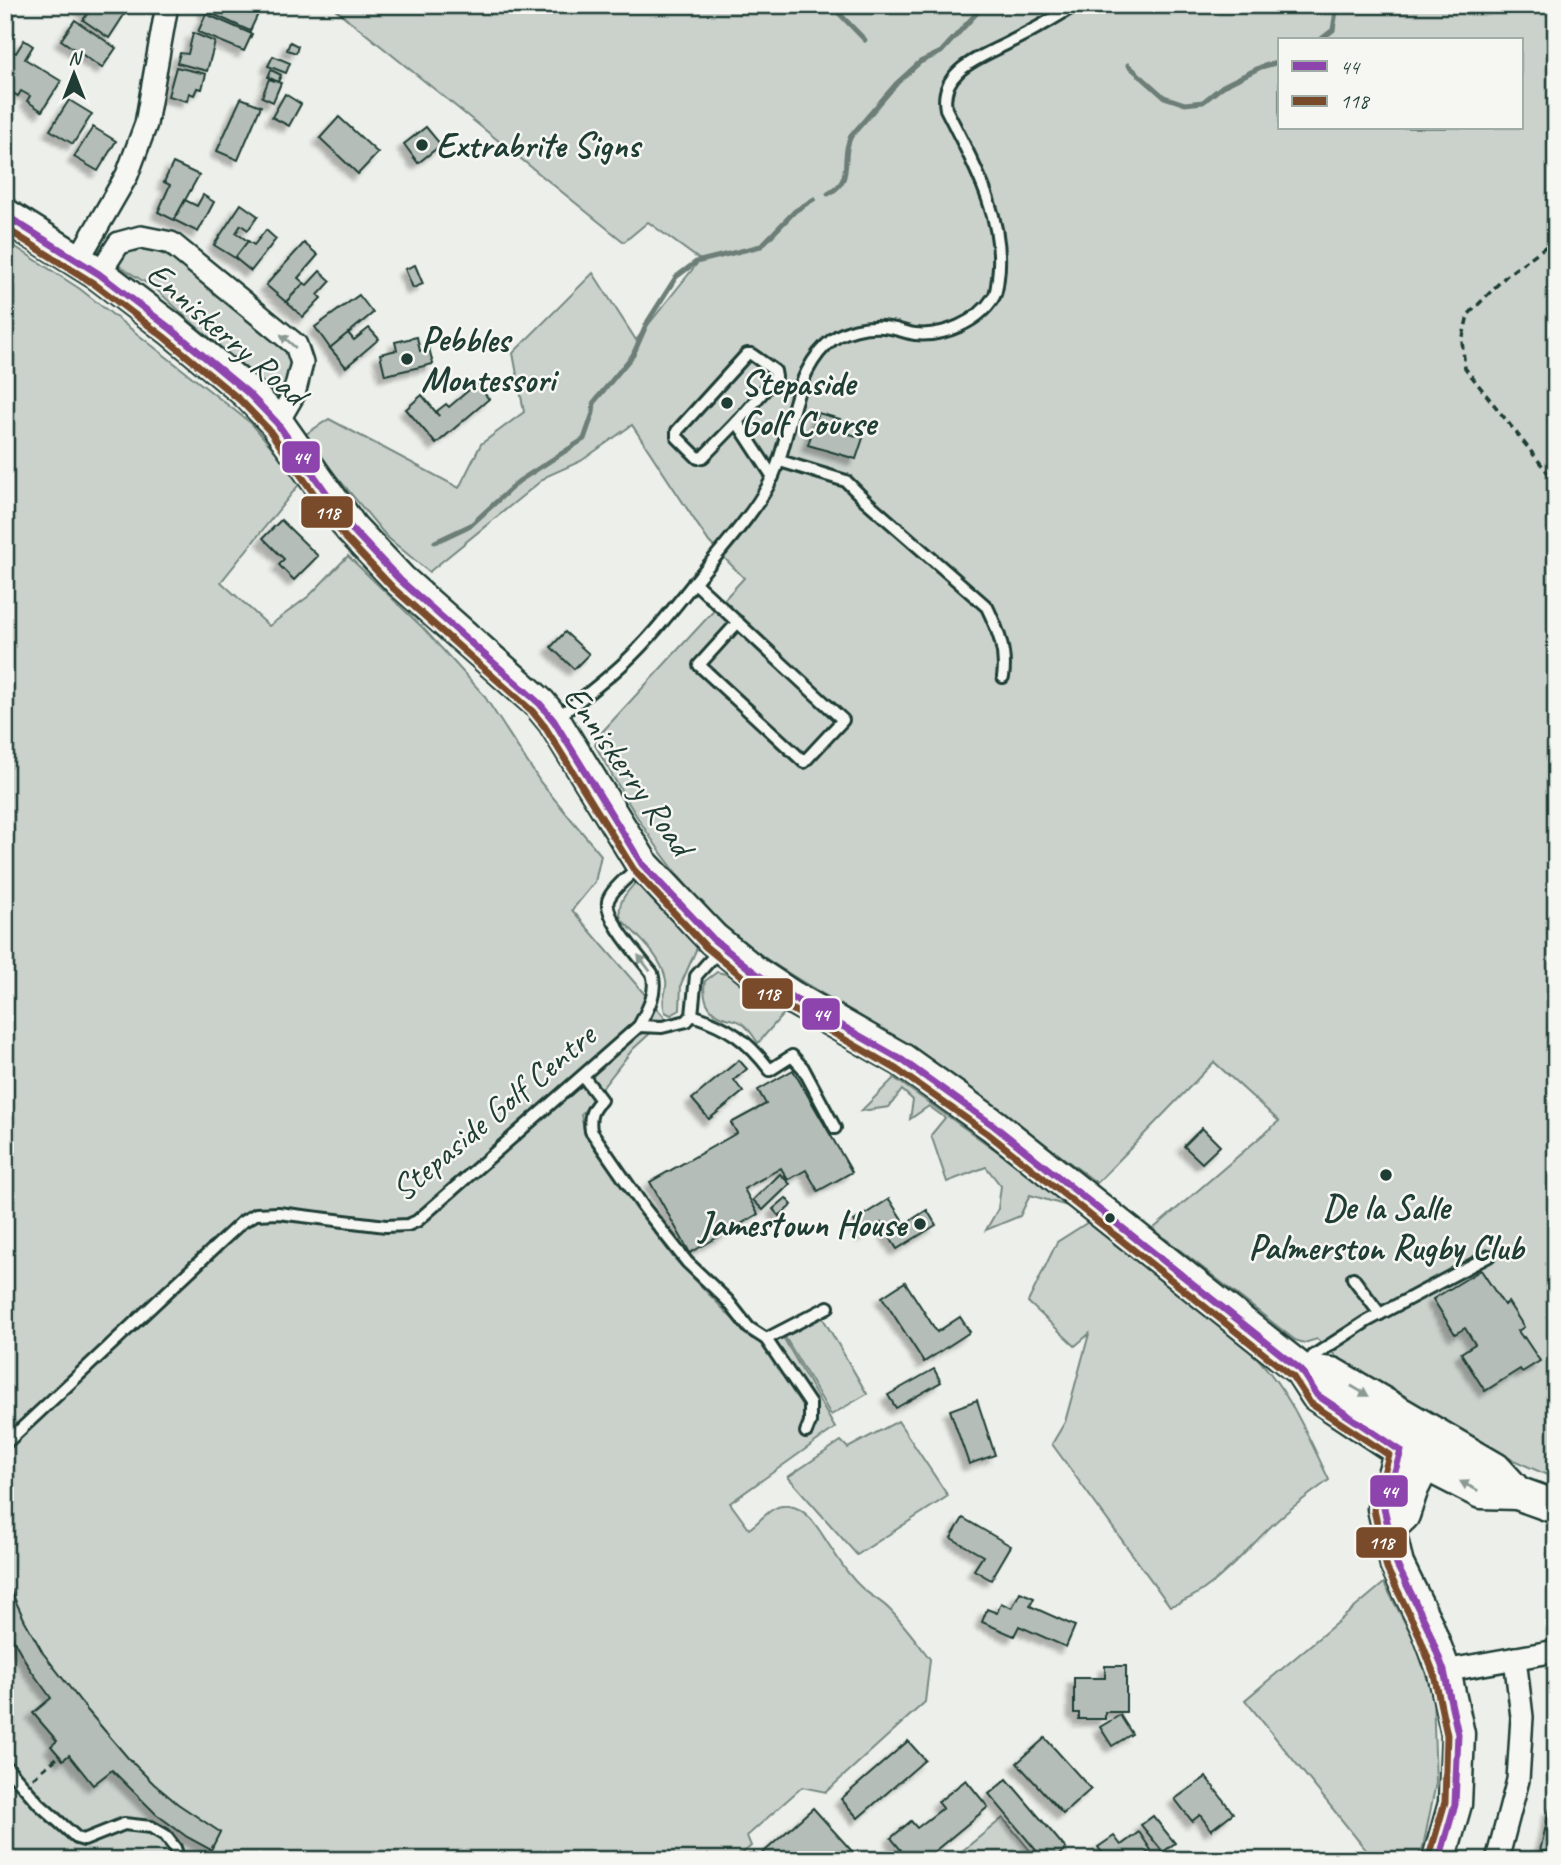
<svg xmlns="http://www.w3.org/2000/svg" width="1561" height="1865" font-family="Caveat,sans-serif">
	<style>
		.green { fill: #cbd2cc; stroke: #758880; stroke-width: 2; fill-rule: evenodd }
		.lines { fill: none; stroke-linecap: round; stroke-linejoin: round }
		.stream { stroke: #6c7e77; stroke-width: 5 }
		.building { fill: #b4bdb8; stroke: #1f3d34; stroke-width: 2; filter: url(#shadow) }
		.lane-casing { stroke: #1f3d34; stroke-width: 16 }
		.street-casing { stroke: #1f3d34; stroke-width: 26 }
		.secondary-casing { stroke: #1f3d34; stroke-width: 37 }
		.path { stroke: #1f3d34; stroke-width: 3.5; stroke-dasharray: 7 5; stroke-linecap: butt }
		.lane { stroke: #f6f6f2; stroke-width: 10 }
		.street { stroke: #f6f6f2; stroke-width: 21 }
		.secondary { stroke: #f6f6f2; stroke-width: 32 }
		.bus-1-casing { stroke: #f6f6f2; stroke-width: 12 }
		.bus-2-casing { stroke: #f6f6f2; stroke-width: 12 }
		.bus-1 { stroke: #8e44ad; stroke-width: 7 }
		.bus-2 { stroke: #7a4b2a; stroke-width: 7 }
		.oneway { fill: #8a9a93 }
		.poi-dot { fill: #1f3d34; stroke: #f6f6f2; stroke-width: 2.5 }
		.labels { text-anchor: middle; stroke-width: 5; stroke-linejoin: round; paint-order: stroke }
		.poi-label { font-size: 35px; font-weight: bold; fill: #1f3d34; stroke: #f6f6f2; text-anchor: start }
		.street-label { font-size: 35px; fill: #1f3d34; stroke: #f6f6f2 }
		.line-badge { stroke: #f6f6f2; stroke-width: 2.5 }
		.badge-label { font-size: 19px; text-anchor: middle; font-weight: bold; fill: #fff }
	</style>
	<defs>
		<filter id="shadow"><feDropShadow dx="-6" dy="6" stdDeviation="2" flood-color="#0004"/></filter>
	</defs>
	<rect width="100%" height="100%" fill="#edefea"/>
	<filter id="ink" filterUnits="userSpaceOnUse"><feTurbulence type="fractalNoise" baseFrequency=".0143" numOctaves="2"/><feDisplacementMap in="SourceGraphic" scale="14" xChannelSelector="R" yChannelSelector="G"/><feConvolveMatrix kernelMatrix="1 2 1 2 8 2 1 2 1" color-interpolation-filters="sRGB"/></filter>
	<g filter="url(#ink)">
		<g class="green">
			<path d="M330,5H1556V1479L1473,1442L1339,1367L1335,1355L1317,1339L1304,1343L1295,1340L1153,1229L1279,1121L1214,1062L1097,1183C1030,1133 963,1083 894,1037C831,995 762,966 709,911C662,862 628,804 595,745L601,733L744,578L709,542L632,425L581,461L547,476L429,572L387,537L303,436L329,419L459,488L481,444L524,412L513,353L593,273L636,340L700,260L648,222L624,242ZM1279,40H1521V128H1279Z"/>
			<path d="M5,240L80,289L252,424L301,482L221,582L269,626L309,596L348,556L423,628L483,694L541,783L601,855L595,882L572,910L666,1019L633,1049L581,1115L585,1135L673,1257L752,1339L783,1337L835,1428L730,1503L749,1529C762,1521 771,1503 789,1506C807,1508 818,1528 827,1542C838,1558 848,1576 863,1589C871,1596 881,1601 889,1609C904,1624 917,1642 930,1659L925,1702L826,1792L802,1787L747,1836L751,1846L735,1860H5Z"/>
			<path d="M127,247L150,248L179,262L282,341L296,368L283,399L199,329L157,290L112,261Z"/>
			<path d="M637,881L700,941L681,984L680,1010L671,1015L665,1012C660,996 668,993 666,980C661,955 638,937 621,919C616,903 626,893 637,881Z"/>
			<path d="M717,972L735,976L786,1011L758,1043C754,1037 750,1030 744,1025C738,1019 731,1020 723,1017C707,1012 702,996 705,981Z"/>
			<path d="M894,1078L1025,1171L1071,1207L1030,1195L1020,1216L986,1230L998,1209L1001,1186L986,1167L947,1182L931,1135L945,1118L929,1106L910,1119L913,1100L902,1090L889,1107L861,1111Z"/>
			<path d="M1090,1221L1244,1344C1287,1386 1304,1427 1329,1480C1313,1492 1296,1504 1281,1517C1249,1545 1213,1595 1170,1606L1052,1444L1065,1422L1089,1334L1075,1346L1028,1302L1057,1242Z"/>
			<path d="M821,1315L867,1394L831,1415L785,1337Z"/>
			<path d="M898,1421L948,1496L857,1555L788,1477L841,1441L848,1448Z"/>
			<path d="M1384,1583L1415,1642L1433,1696L1436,1783L1423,1847L1416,1860H1374L1245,1700Z"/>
			<path d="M1003,1818L1038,1860H951Z"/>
		</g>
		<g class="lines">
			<g class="stream">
				<path d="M831,5L865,40"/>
				<path d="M1320,40L1333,30L1337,5"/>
				<path d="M1128,65L1164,97L1185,104L1203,102L1223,86L1261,67L1279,62"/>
				<path d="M828,194C856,179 839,159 851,136L897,83L920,62L941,52L984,5"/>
				<path d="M435,542L471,525L519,481L584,439L593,413L594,402L633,355L648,321L676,277L696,262L761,246L795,211L814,199"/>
			</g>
		</g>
		<g class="building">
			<path d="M82,5H110L124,15L109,38L83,20L88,13L80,8Z"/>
			<path d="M206,5H239L258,14L250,31L204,10Z"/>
			<path d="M206,14L252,34L244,51L198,32Z"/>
			<path d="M75,20L116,48L102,68L61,40Z"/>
			<path d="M193,33L215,42L207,71L177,63L180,53L188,54Z"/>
			<path d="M24,40L33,46L25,59L61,81L42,111L27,101L30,96L21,91L18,96L5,88L8,77L5,76V54L9,49L16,53Z"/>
			<path d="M290,42L298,46L296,53L287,50Z"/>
			<path d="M273,56L290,63L286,73L268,66Z"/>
			<path d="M176,67L206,74L202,89L197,88L194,95L189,93L187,101L168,96Z"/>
			<path d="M271,70L281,75L278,82L268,77Z"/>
			<path d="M269,79L281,83L273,102L262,97Z"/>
			<path d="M285,94L301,104L289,126L272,117Z"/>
			<path d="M241,98L261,106L238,160L217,151Z"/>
			<path d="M69,100L92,114L73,144L50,130Z"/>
			<path d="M339,117L378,153L358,174L320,138Z"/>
			<path d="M93,127L116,141L98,171L74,157Z"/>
			<path d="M426,127L441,145L418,163L404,144Z"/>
			<path d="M173,163L199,175L174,220L158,212L170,185L164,182Z"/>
			<path d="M203,195L214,202L198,232L174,220L185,200L197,206Z"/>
			<path d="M241,204L258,216L248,230L241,225L236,233L248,241L235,258L214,245Z"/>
			<path d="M266,230L276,239L251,271L235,258L248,241L254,245Z"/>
			<path d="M304,243L318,255L298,278L304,283L286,302L266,285Z"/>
			<path d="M415,265L423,284L413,288L405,269Z"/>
			<path d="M320,271L331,281L318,295L321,298L303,317L286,302L304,283L307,285Z"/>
			<path d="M359,295L373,313L330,348L315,327Z"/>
			<path d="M369,328L379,339L346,367L330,348L348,333L354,340Z"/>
			<path d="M417,337L420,351L429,348L433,364L385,375L380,354L397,350L395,342Z"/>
			<path d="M476,384L489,399L436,444L406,409L422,395L439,416L437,411L446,404L449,407Z"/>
			<path d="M818,413L840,419L837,430L863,438L856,459L808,445Z"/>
			<path d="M281,520L318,556L294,580L279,565L284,559L263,538Z"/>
			<path d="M565,632L589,654L574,669L551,647Z"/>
			<path d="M739,1060L747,1069L734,1080L743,1092L709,1119L692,1099Z"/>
			<path d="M793,1070L852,1172L818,1191L806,1170L788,1180L781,1168L744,1189L758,1214L690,1253L650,1182L737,1133L731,1123L766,1104L758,1090Z"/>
			<path d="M1202,1128L1220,1146L1202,1163L1184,1146Z"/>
			<path d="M780,1174L790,1184L763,1210L753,1200Z"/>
			<path d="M786,1198L792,1205L779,1216L773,1209Z"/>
			<path d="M889,1199L905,1224L927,1210L936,1225L897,1249L881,1223L863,1235L854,1221Z"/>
			<path d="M1481,1270L1504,1305L1508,1302L1524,1327L1518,1331L1523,1338L1524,1337L1540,1361L1522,1372L1520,1369L1485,1391L1461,1353L1475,1344L1465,1328L1455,1334L1433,1299Z"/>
			<path d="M905,1282L937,1332L960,1317L970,1332L924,1362L882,1297Z"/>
			<path d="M934,1369L941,1382L896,1408L888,1395Z"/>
			<path d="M977,1400L995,1455L969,1464L950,1410Z"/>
			<path d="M963,1518L1011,1546L991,1580L974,1570L983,1556L951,1538Z"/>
			<path d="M5,1579L25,1621L43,1653L88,1711L128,1758L154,1784L178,1804L220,1832L211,1850L187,1837L156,1814L112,1770L93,1785L69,1755L63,1760L51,1746L57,1741L33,1713L51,1698L30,1669L5,1625Z"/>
			<path d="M1020,1592L1034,1598L1030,1606L1075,1626L1066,1647L1019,1626L1014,1636L982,1622L987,1609L997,1613L1001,1603L1012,1608Z"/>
			<path d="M1105,1666H1126V1712H1105V1719H1079V1713H1074V1678H1105Z"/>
			<path d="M1120,1715L1132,1734L1112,1746L1100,1727Z"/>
			<path d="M1045,1738L1091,1789L1063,1814L1017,1763Z"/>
			<path d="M908,1741L925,1760L858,1818L841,1799Z"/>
			<path d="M1206,1777L1233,1813L1211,1830L1200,1815L1192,1821L1175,1799Z"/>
			<path d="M1007,1779L1066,1849L1053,1860H1044L989,1794Z"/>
			<path d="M966,1780L988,1807L924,1860H909L891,1838L911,1821L917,1828L943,1808L938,1802Z"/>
			<path d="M813,1808L860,1860H755Z"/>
			<path d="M1550,1809L1556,1810V1832L1545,1830Z"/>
			<path d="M1153,1816L1175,1843L1163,1852L1141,1825Z"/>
			<path d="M1545,1830L1556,1832V1854L1540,1851Z"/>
			<path d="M1139,1832L1151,1850L1137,1860L1097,1858L1103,1854L1098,1847L1114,1836L1121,1845Z"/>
			<path d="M1539,1853L1556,1857V1860H1537Z"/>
		</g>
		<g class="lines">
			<defs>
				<g id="lane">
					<path d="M747,354H751L775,371L776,377L737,422L703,457L698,458L677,437V431Z"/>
					<path d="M737,422L773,477"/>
					<path d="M780,461L846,481L866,501L987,607C998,630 1007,652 1003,677"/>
					<path d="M694,582L843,720L804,762L699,665L738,622"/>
					<path d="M556,719C579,700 604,682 625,662C656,633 681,598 708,566C729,540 752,515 768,486C792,442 789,381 826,345C841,330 869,324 890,328C898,329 907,333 915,334C943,337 978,322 993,298C997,293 997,284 998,278C1006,218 972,161 946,109C938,69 985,56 1012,41C1034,30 1055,18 1075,5"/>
					<path d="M692,1015C729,1027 747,1040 770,1070L792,1056L803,1068L835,1128"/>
					<path d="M639,1026L662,1027L687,1021L692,1015L696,976L721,948"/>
					<path d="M583,1076L601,1100C591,1110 589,1117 591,1131L645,1209L687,1262L727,1300L749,1328L766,1339L828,1307"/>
					<path d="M1353,1278L1380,1314"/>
					<path d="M766,1339L810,1404V1422L806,1432"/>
					<path d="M1305,1365L1313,1356L1367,1321L1489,1256"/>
					<path d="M5,1444L242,1222L256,1214L278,1213L386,1226L408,1225L417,1221L639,1026C648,1009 658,992 652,973C641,959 600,914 609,898C615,886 630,875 640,866"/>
					<path d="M5,1765L39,1804L77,1838L84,1840L124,1824L151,1827L165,1835L175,1848L179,1860"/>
				</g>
				<g id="street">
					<path d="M78,260L127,175L146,124L167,5"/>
					<path d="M99,274L119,243L141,237L171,243L296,345L302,363L294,394L277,423"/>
					<path d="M1444,1671L1556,1651"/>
					<path d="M1497,1860L1518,1780L1522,1717L1515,1658"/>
				</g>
				<g id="secondary">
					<path d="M5,215L99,274L171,329L247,392L277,423L351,528L400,580L540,704L554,721L642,864L713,939L755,973L793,998L902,1060L993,1125L1301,1370L1317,1395L1401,1451L1481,1492L1517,1493L1556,1507"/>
					<path d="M1301,1370L1332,1374L1495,1469L1517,1493"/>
					<path d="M1415,1423L1401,1451L1384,1508L1397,1565L1427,1626L1444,1671L1458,1734L1455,1804L1439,1860"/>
					<path d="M1390,1527L1403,1515L1412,1488L1433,1446"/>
				</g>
			</defs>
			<use href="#lane" class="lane-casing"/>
			<use href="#street" class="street-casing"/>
			<use href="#secondary" class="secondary-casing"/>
			<g class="path">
				<path d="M1556,239L1507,275L1468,315L1462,341L1465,368L1556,483"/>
				<path d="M1502,1250L1515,1243"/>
				<path d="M33,1778L58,1757"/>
			</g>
			<use href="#lane" class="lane"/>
			<use href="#street" class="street"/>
			<use href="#secondary" class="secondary"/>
			<defs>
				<path id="bus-1" d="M5,215L99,274L171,329L247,392L277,423L351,528L400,580L540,704L554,721L642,864L713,939L755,973L793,998L902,1060L993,1125L1301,1370L1317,1395L1401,1451L1384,1508L1397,1565L1427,1626L1444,1671L1458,1734L1455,1804L1439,1860"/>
				<path id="bus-2" d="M5,228L93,283L164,337L240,400L269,430L343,535L393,588L532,711L545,727L634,870L706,947L749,982L788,1007L896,1069L987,1133L1293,1377L1310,1403L1389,1455L1374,1510L1387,1569L1417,1630L1434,1674L1447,1735L1445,1802L1429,1857"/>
			</defs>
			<use href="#bus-1" class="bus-1-casing"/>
			<use href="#bus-2" class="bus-2-casing"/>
			<use href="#bus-1" class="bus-1"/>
			<use href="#bus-2" class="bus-2"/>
		</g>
		<defs><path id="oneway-solid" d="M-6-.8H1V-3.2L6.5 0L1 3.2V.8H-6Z" transform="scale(1.75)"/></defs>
		<g class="oneway">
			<use href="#oneway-solid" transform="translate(288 341) rotate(-138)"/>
			<use href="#oneway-solid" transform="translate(644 963) rotate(-127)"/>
			<use href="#oneway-solid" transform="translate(1360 1391) rotate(30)"/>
			<use href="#oneway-solid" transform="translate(1469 1486) rotate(-153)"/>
		</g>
	</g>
	<g class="poi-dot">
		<circle cx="422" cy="145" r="7"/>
		<circle cx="407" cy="359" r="7"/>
		<circle cx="727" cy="403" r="7"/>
		<circle cx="1386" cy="1175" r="7"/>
		<circle cx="1110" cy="1218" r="6"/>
		<circle cx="920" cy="1224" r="7"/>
	</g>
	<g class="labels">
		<g class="poi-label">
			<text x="436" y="157">Extrabrite Signs</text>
			<text x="421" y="351">Pebbles<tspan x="421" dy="40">Montessori</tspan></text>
			<text x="741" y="395">Stepaside<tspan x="741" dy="40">Golf Course</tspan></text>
			<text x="1386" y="1219" text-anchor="middle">De la Salle<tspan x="1386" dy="40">Palmerston Rugby Club</tspan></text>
			<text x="906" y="1236" text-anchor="end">Jamestown House</text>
		</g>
		<g class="street-label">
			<text transform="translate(227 333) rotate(41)" y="12">Enniskerry Road</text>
			<text transform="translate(629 770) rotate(55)" y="12">Enniskerry Road</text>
			<text transform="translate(493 1112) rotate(-40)" y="12">Stepaside Golf Centre</text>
		</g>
	</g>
	<g class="line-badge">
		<rect x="281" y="440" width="40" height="34" rx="7" fill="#8e44ad"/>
		<rect x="300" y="495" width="54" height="34" rx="7" fill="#7a4b2a"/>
		<rect x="741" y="977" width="53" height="33" rx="7" fill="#7a4b2a"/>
		<rect x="801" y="997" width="40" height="34" rx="7" fill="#8e44ad"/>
		<rect x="1369" y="1474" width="40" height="34" rx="7" fill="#8e44ad"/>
		<rect x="1355" y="1526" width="53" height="33" rx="7" fill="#7a4b2a"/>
	</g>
	<g class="badge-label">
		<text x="301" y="464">44</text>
		<text x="327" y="519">118</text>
		<text x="767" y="1000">118</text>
		<text x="821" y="1021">44</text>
		<text x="1389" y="1498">44</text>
		<text x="1381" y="1549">118</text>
	</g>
	<rect width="1561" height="1865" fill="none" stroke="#f6f6f2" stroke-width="28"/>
	<rect x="14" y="14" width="1533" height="1837" fill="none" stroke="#1f3d34" stroke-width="2.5" filter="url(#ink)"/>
	<rect x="1278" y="38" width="245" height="91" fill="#f6f6f2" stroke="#a0aca6" stroke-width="2"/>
	<rect x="1292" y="61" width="35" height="10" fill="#8e44ad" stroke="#a0aca6" stroke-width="2"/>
	<text x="1340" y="74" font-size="21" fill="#1f3d34">44</text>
	<rect x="1292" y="96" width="35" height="10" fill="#7a4b2a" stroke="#a0aca6" stroke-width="2"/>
	<text x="1340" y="108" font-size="21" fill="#1f3d34">118</text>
	<g transform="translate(74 74)" stroke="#f6f6f2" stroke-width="5" paint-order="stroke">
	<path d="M0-5L12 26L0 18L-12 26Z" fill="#1f3d34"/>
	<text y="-10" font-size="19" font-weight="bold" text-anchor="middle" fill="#1f3d34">N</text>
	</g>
</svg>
